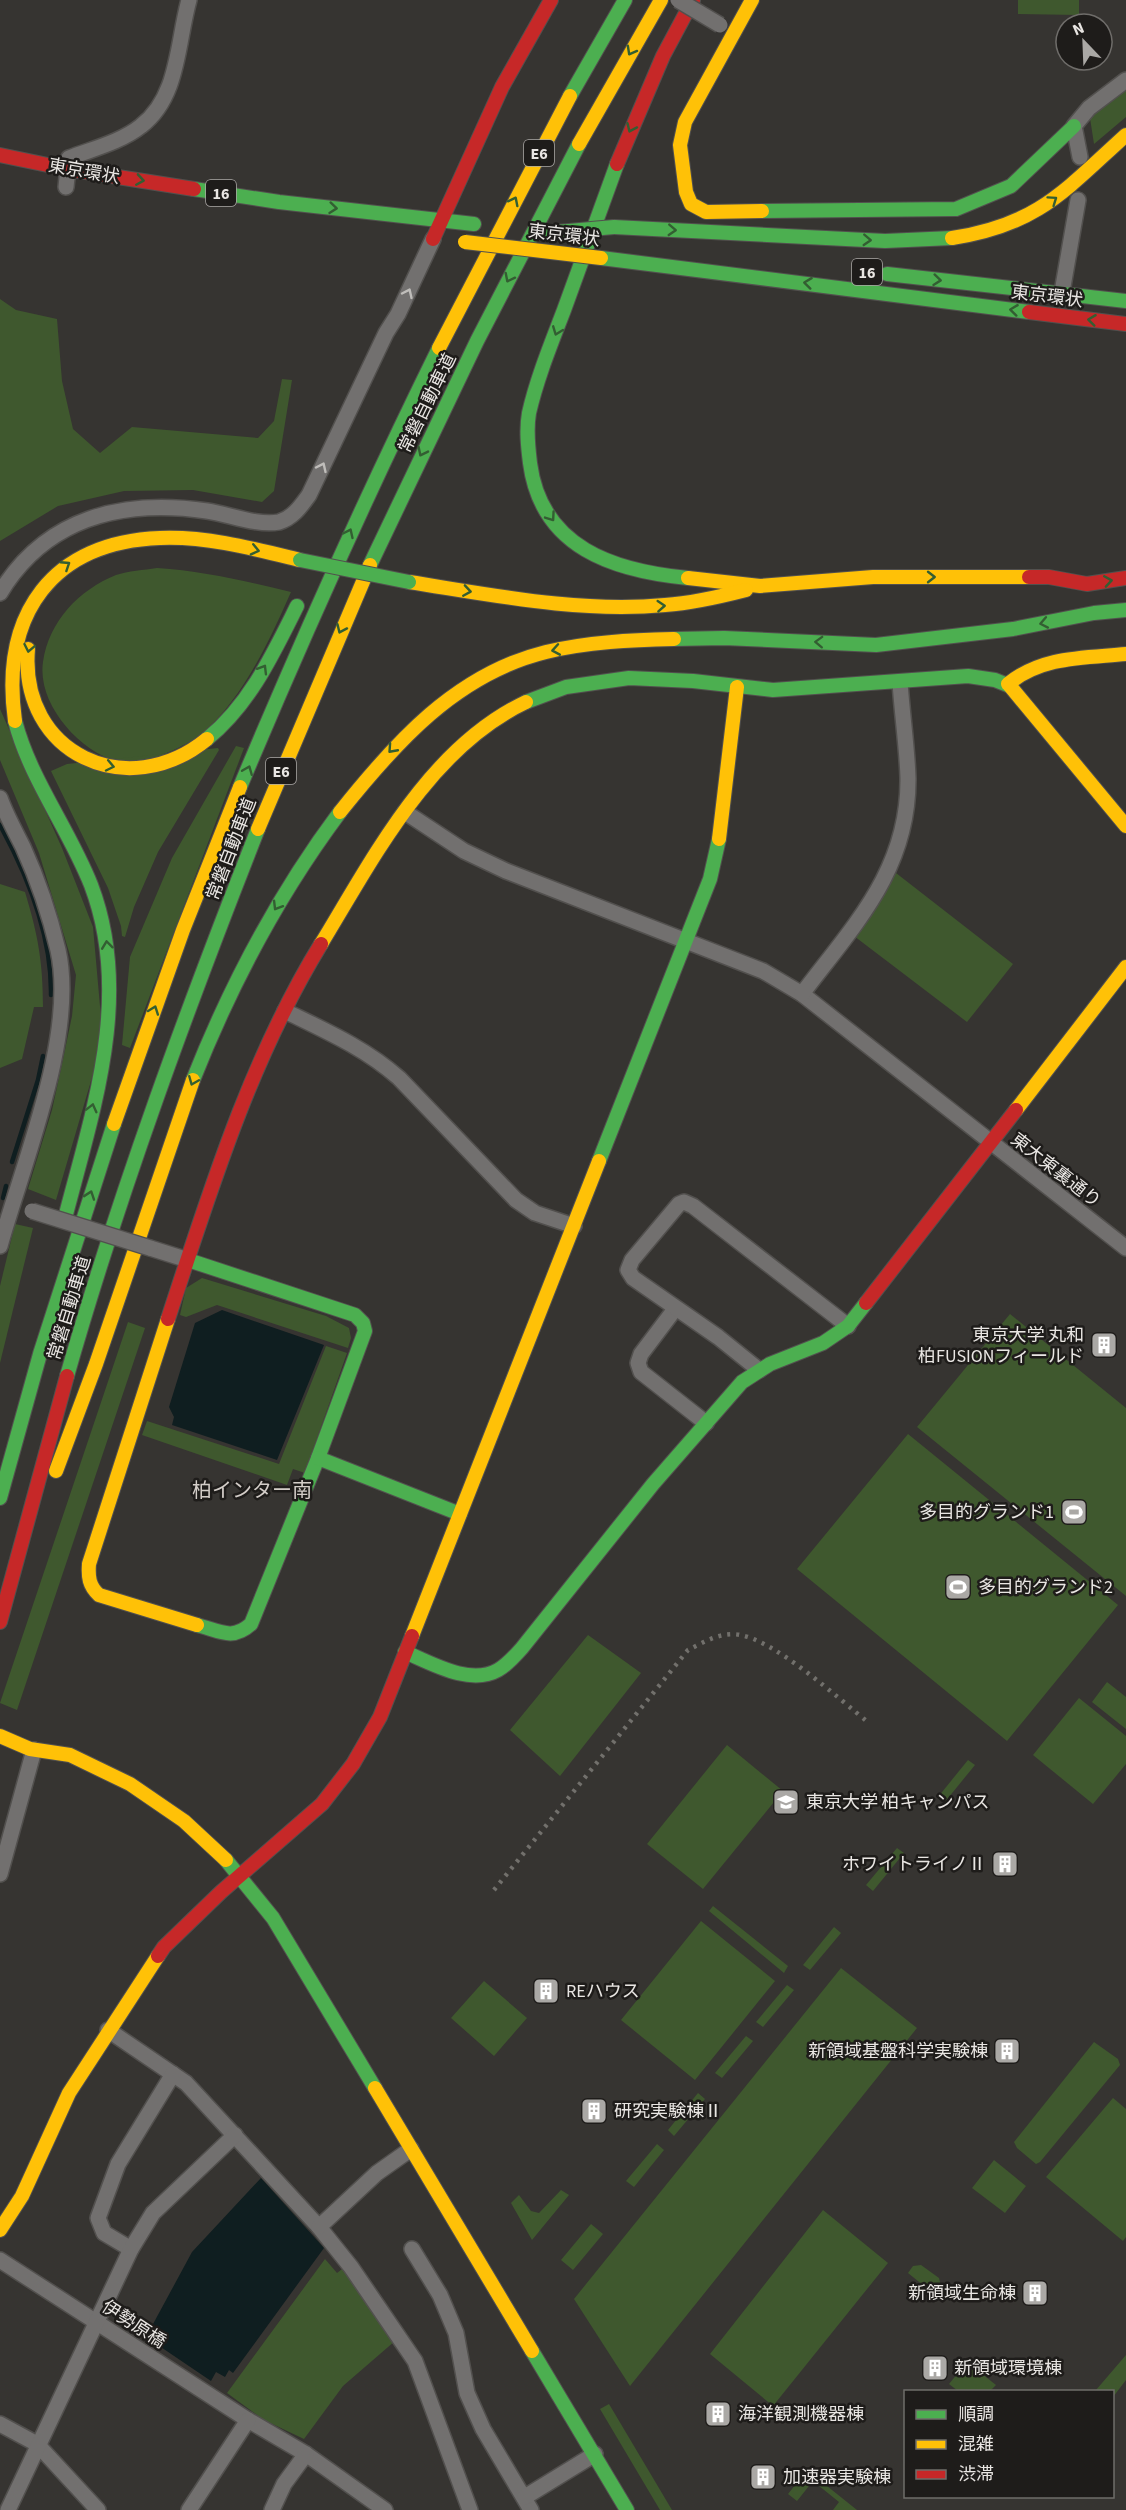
<svg xmlns="http://www.w3.org/2000/svg" width="1126" height="2510" font-family="'Source Sans 3','Noto Sans JP',sans-serif">
	<style>
		.green { fill: #3f582e }
		.water { fill: #0f1e20 }
		.lines { fill: none; stroke-linecap: round; stroke-linejoin: round }
		.stream { stroke: #0f1e20; stroke-width: 4.5 }
		.street-casing { stroke: #52504e; stroke-width: 18 }
		.fast-casing { stroke: #52504e; stroke-width: 16 }
		.slow-casing { stroke: #52504e; stroke-width: 16 }
		.jam-casing { stroke: #52504e; stroke-width: 16 }
		.street { stroke: #72706f; stroke-width: 15 }
		.fast { stroke: #4caf50; stroke-width: 14 }
		.slow { stroke: #ffc107; stroke-width: 14 }
		.jam { stroke: #c62828; stroke-width: 14 }
		.rail { stroke: #72706c; stroke-width: 4.5; stroke-dasharray: 3 6; stroke-linecap: butt }
		.street-bridge-casing { stroke: #52504e; stroke-width: 18; stroke-linecap: butt }
		.fast-bridge-casing { stroke: #52504e; stroke-width: 16; stroke-linecap: butt }
		.slow-bridge-casing { stroke: #52504e; stroke-width: 16; stroke-linecap: butt }
		.street-bridge { stroke: #72706f; stroke-width: 15 }
		.fast-bridge { stroke: #4caf50; stroke-width: 14 }
		.slow-bridge { stroke: #ffc107; stroke-width: 14 }
		.oneway { stroke: #335e32 }
		.oneway2 { stroke: #bfbdba }
		.labels { text-anchor: middle; stroke-width: 5; stroke-linejoin: round; paint-order: stroke }
		.shield { fill: #1e1c1a; stroke: #aca9a7; stroke-width: 1.5 }
		.shield-label { font-size: 16px; font-weight: bold; fill: #e9e6e3 }
		.street-label { font-size: 18px; fill: #e9e6e3; stroke: #1e1c1a }
		.poi-label { font-size: 18px; fill: #e9e6e3; stroke: #1e1c1a; text-anchor: start }
		.neighbourhood-label { font-size: 20px; fill: #d3cdc8; stroke: #1e1c1a }
	</style>
	<rect width="100%" height="100%" fill="#363431"/>
	<g class="green">
		<path d="M1018,0H1079V15L1018,14Z"/>
		<path d="M1126,86V117L1094,144L1090,118Z"/>
		<path d="M0,299L16,310L57,319L62,381L73,429L100,453L132,427L258,438L274,421L282,379L292,380L274,491L262,502L193,490L124,491L58,506L0,541Z"/>
		<path d="M157,568C203,571 246,581 291,592C269,642 243,698 201,735C195,740 185,744 178,748C162,756 134,765 116,761C78,750 37,703 43,662C49,621 79,590 116,575C128,571 144,570 157,568Z"/>
		<path d="M0,709L62,848L93,927L103,1040L56,1200L28,1189L52,1110L62,1064L72,1016L76,975L39,853L0,760Z"/>
		<path d="M236,746L244,748L130,1048L122,1045L130,957L172,858Z"/>
		<path d="M218,748L219,750L158,852L134,907L125,937L122,936L121,926L108,888L51,771L67,764Z"/>
		<path d="M896,873L1013,964L967,1022L854,936Z"/>
		<path d="M0,884L25,892C38,935 43,962 43,1007H34L22,1059L0,1068Z"/>
		<path d="M15,1224L33,1228L0,1363V1286Z"/>
		<path d="M202,1278L326,1316L349,1328L351,1338L348,1348L217,1305L186,1317L180,1315L186,1288Z"/>
		<path d="M1010,1314L1126,1408V1596L917,1427Z"/>
		<path d="M128,1322L145,1328L17,1710L0,1703Z"/>
		<path d="M326,1346L347,1353L305,1473L293,1469L287,1485L142,1435L147,1421L279,1464Z"/>
		<path d="M908,1434L1118,1605L1007,1741L797,1569Z"/>
		<path d="M588,1635L641,1673L560,1776L510,1730Z"/>
		<path d="M1107,1682L1126,1697V1729L1092,1702Z"/>
		<path d="M1079,1698L1126,1736V1764L1093,1804L1033,1755Z"/>
		<path d="M727,1745L783,1791L703,1889L647,1844Z"/>
		<path d="M968,1760L975,1765L944,1803L938,1797Z"/>
		<path d="M897,1848L904,1853L873,1891L866,1885Z"/>
		<path d="M713,1906L788,1966L784,1973L709,1911Z"/>
		<path d="M701,1921L775,1981L695,2080L621,2020Z"/>
		<path d="M834,1927L841,1933L810,1970L803,1965Z"/>
		<path d="M841,1968L917,2028L630,2386L574,2299Z"/>
		<path d="M484,1981L527,2018L494,2056L451,2018Z"/>
		<path d="M787,1985L794,1990L763,2027L756,2022Z"/>
		<path d="M746,2036L753,2041L722,2078L715,2073Z"/>
		<path d="M1094,2042L1118,2059L1120,2065L1040,2162L1036,2164L1017,2148L1014,2142Z"/>
		<path d="M698,2093L705,2099L674,2136L668,2130Z"/>
		<path d="M1113,2098L1126,2109V2237L1123,2241L1046,2177Z"/>
		<path d="M657,2144L664,2150L634,2187L626,2181Z"/>
		<path d="M994,2160L1026,2186L1005,2213L972,2188Z"/>
		<path d="M561,2190L569,2195L532,2240L511,2203L519,2195L531,2211L539,2213Z"/>
		<path d="M823,2210L888,2263L773,2406L710,2354Z"/>
		<path d="M591,2224L603,2234L573,2270L561,2260Z"/>
		<path d="M325,2259L337,2273L346,2266L395,2341L343,2386L304,2439L264,2420L227,2393Z"/>
		<path d="M921,2265L939,2278L941,2286L934,2294L908,2273L913,2266Z"/>
		<path d="M1126,2355V2380L1113,2397L1112,2392L1098,2391L1096,2390Z"/>
		<path d="M967,2362L996,2385L990,2391H958L949,2384Z"/>
		<path d="M609,2404L672,2510H660L600,2409Z"/>
		<path d="M807,2470L857,2510H833L839,2502L813,2481L797,2501L788,2494Z"/>
	</g>
	<g class="water">
		<path d="M222,1310L324,1345L277,1460L172,1425L174,1417L169,1407L195,1323Z"/>
		<path d="M261,2178L324,2248L233,2373L229,2370L225,2377L216,2372L211,2381L146,2337L192,2252Z"/>
	</g>
	<g class="lines">
		<g class="stream">
			<path d="M0,825C28,876 52,936 51,995"/>
			<path d="M12,1162L38,1080L43,1056"/>
			<path d="M3,1198L6,1186"/>
		</g>
		<defs>
			<g id="street">
				<path d="M1080,157L1074,126L1089,108L1126,80"/>
				<path d="M66,187L69,158C92,149 121,142 141,126C179,97 177,43 189,0"/>
				<path d="M1061,298L1078,200"/>
				<path d="M0,593C46,517 123,499 207,511C229,514 256,526 279,522C293,518 301,506 309,495L386,333L398,314L433,239"/>
				<path d="M0,798C6,815 15,831 23,847C38,880 50,916 58,950C77,1034 23,1163 0,1246"/>
				<path d="M405,812L464,851L506,871L763,971L802,994L1126,1248"/>
				<path d="M802,994C854,925 909,870 908,778C907,746 902,714 900,682"/>
				<path d="M285,1011C326,1031 365,1048 399,1078L516,1200L535,1213L574,1226"/>
				<path d="M150,1248L188,1260"/>
				<path d="M675,1309L641,1354L638,1363L641,1372L706,1423"/>
				<path d="M759,1370L718,1337L633,1278L628,1270L632,1260L679,1204L684,1202L693,1206L848,1326"/>
				<path d="M0,1874L34,1750"/>
				<path d="M108,2030L186,2083L319,2227L351,2267L415,2361L470,2510"/>
				<path d="M319,2227L377,2173L411,2149"/>
				<path d="M131,2249L104,2233L98,2218L118,2164L173,2074"/>
				<path d="M412,2249L440,2295L456,2333L467,2393L483,2429L531,2510"/>
				<path d="M0,2260L248,2420L306,2454L385,2510"/>
				<path d="M0,2424L37,2444L98,2510"/>
				<path d="M525,2497L595,2454"/>
				<path d="M8,2510L131,2249L153,2213L235,2135"/>
				<path d="M189,2510L248,2420"/>
				<path d="M272,2510L284,2484L306,2454"/>
			</g>
			<g id="fast">
				<path d="M570,96L625,0"/>
				<path d="M617,164C599,213 582,261 564,310C551,344 537,378 529,413C526,430 528,447 530,463C541,548 614,571 688,578"/>
				<path d="M194,189L279,202L474,224"/>
				<path d="M762,211L956,209L1011,186L1074,126"/>
				<path d="M614,227L885,241L952,238"/>
				<path d="M601,258L1029,312"/>
				<path d="M887,274L1126,301"/>
				<path d="M370,565L477,341L579,144"/>
				<path d="M674,639L724,638L876,645L1013,629L1094,613L1126,610"/>
				<path d="M526,702L566,687L629,678L693,681L773,690L968,676L995,680L1010,686"/>
				<path d="M15,721C30,779 69,829 91,885C133,995 93,1110 65,1218"/>
				<path d="M207,739C250,704 273,654 297,606"/>
				<path d="M240,787C302,639 368,492 439,348"/>
				<path d="M193,1080C231,984 278,895 340,812"/>
				<path d="M599,1161L710,879L719,839"/>
				<path d="M188,1260L355,1315L363,1323L365,1331L318,1458L251,1624C232,1641 220,1631 197,1625"/>
				<path d="M67,1376C120,1191 187,1009 258,829"/>
				<path d="M318,1458L460,1514"/>
				<path d="M0,1498L40,1354L114,1124"/>
				<path d="M405,1652C431,1663 470,1686 498,1670C507,1665 515,1656 522,1648L653,1484L742,1382L770,1364L823,1343L848,1326L866,1303"/>
				<path d="M226,1860L273,1918L375,2088"/>
				<path d="M532,2351L627,2510"/>
			</g>
			<g id="slow">
				<path d="M752,0L685,122L680,145L686,192L691,204L706,212L762,211"/>
				<path d="M579,144L661,0"/>
				<path d="M952,238C1038,225 1065,190 1126,135"/>
				<path d="M439,348L570,96"/>
				<path d="M688,578L760,586L873,577H1029"/>
				<path d="M409,582C493,595 580,613 665,605C693,603 719,597 746,590"/>
				<path d="M28,649C19,754 128,804 207,739"/>
				<path d="M1008,684C1042,656 1084,658 1126,654"/>
				<path d="M1010,686L1126,826"/>
				<path d="M15,721C0,613 53,542 160,538C207,536 255,549 300,560"/>
				<path d="M340,812C395,743 456,674 546,652C587,642 632,640 674,639"/>
				<path d="M258,829L370,565"/>
				<path d="M719,839L737,687"/>
				<path d="M321,944C374,857 429,748 526,702"/>
				<path d="M1016,1110L1126,967"/>
				<path d="M114,1124L183,930L240,787"/>
				<path d="M168,1319L89,1564C88,1577 89,1586 99,1595L197,1625"/>
				<path d="M56,1471L96,1364L193,1080"/>
				<path d="M412,1636L599,1161"/>
				<path d="M0,1736L30,1749L70,1755L130,1784L184,1821L226,1860"/>
				<path d="M375,2088L532,2351"/>
				<path d="M0,2230L22,2196L69,2093L158,1956"/>
			</g>
			<g id="jam">
				<path d="M0,155L67,169L194,189"/>
				<path d="M617,164L663,56L693,0"/>
				<path d="M433,239L502,87L551,0"/>
				<path d="M1029,312L1126,324"/>
				<path d="M1029,577H1049L1087,584L1126,578"/>
				<path d="M866,1303L1016,1110"/>
				<path d="M168,1319C210,1191 250,1060 321,944"/>
				<path d="M0,1622L67,1376"/>
				<path d="M158,1956L164,1947L221,1892L322,1804L353,1764L380,1717L412,1636"/>
			</g>
		</defs>
		<use href="#street" class="street-casing"/>
		<use href="#fast" class="fast-casing"/>
		<use href="#slow" class="slow-casing"/>
		<use href="#jam" class="jam-casing"/>
		<use href="#street" class="street"/>
		<use href="#fast" class="fast"/>
		<use href="#slow" class="slow"/>
		<use href="#jam" class="jam"/>
		<path class="rail" d="M494,1890L688,1650C704,1642 722,1631 740,1635C776,1641 839,1699 869,1723"/>
		<defs>
			<g id="street-bridge">
				<path d="M678,0L720,25"/>
				<path d="M32,1211L150,1248"/>
			</g>
			<g id="fast-bridge">
				<path d="M546,233L614,227"/>
				<path d="M300,560L409,582"/>
			</g>
			<path id="slow-bridge" d="M465,242L601,258"/>
		</defs>
		<use href="#street-bridge" class="street-bridge-casing"/>
		<use href="#fast-bridge" class="fast-bridge-casing"/>
		<use href="#slow-bridge" class="slow-bridge-casing"/>
		<use href="#street-bridge" class="street-bridge"/>
		<use href="#fast-bridge" class="fast-bridge"/>
		<use href="#slow-bridge" class="slow-bridge"/>
	</g>
	<defs><path id="oneway-chevron" d="M-2-3.5L2.5 0L-2 3.5" fill="none" stroke-width="1.6" stroke-linecap="round" stroke-linejoin="round" transform="scale(1.5)"/></defs>
	<g class="oneway">
		<use href="#oneway-chevron" transform="translate(631 51) rotate(119)"/>
		<use href="#oneway-chevron" transform="translate(631 128) rotate(114)"/>
		<use href="#oneway-chevron" transform="translate(140 180) rotate(9)"/>
		<use href="#oneway-chevron" transform="translate(1053 200) rotate(-35)"/>
		<use href="#oneway-chevron" transform="translate(514 201) rotate(-63)"/>
		<use href="#oneway-chevron" transform="translate(333 208) rotate(6)"/>
		<use href="#oneway-chevron" transform="translate(672 230) rotate(3)"/>
		<use href="#oneway-chevron" transform="translate(867 240) rotate(3)"/>
		<use href="#oneway-chevron" transform="translate(509 278) rotate(117)"/>
		<use href="#oneway-chevron" transform="translate(937 280) rotate(6)"/>
		<use href="#oneway-chevron" transform="translate(808 283) rotate(-173)"/>
		<use href="#oneway-chevron" transform="translate(1014 310) rotate(-173)"/>
		<use href="#oneway-chevron" transform="translate(1092 320) rotate(-173)"/>
		<use href="#oneway-chevron" transform="translate(557 331) rotate(111)"/>
		<use href="#oneway-chevron" transform="translate(422 452) rotate(116)"/>
		<use href="#oneway-chevron" transform="translate(551 517) rotate(55)"/>
		<use href="#oneway-chevron" transform="translate(349 533) rotate(-65)"/>
		<use href="#oneway-chevron" transform="translate(255 550) rotate(13)"/>
		<use href="#oneway-chevron" transform="translate(66 565) rotate(-33)"/>
		<use href="#oneway-chevron" transform="translate(931 577)"/>
		<use href="#oneway-chevron" transform="translate(1108 581) rotate(-9)"/>
		<use href="#oneway-chevron" transform="translate(467 591) rotate(9)"/>
		<use href="#oneway-chevron" transform="translate(661 606) rotate(-4)"/>
		<use href="#oneway-chevron" transform="translate(1044 623) rotate(169)"/>
		<use href="#oneway-chevron" transform="translate(341 629) rotate(114)"/>
		<use href="#oneway-chevron" transform="translate(819 642) rotate(-178)"/>
		<use href="#oneway-chevron" transform="translate(29 648) rotate(101)"/>
		<use href="#oneway-chevron" transform="translate(556 650) rotate(170)"/>
		<use href="#oneway-chevron" transform="translate(263 669) rotate(-59)"/>
		<use href="#oneway-chevron" transform="translate(392 749) rotate(132)"/>
		<use href="#oneway-chevron" transform="translate(110 766) rotate(12)"/>
		<use href="#oneway-chevron" transform="translate(248 770) rotate(-68)"/>
		<use href="#oneway-chevron" transform="translate(277 906) rotate(121)"/>
		<use href="#oneway-chevron" transform="translate(107 945) rotate(-97)"/>
		<use href="#oneway-chevron" transform="translate(154 1010) rotate(-70)"/>
		<use href="#oneway-chevron" transform="translate(193 1081) rotate(112)"/>
		<use href="#oneway-chevron" transform="translate(92 1108) rotate(-76)"/>
		<use href="#oneway-chevron" transform="translate(90 1195) rotate(-71)"/>
	</g>
	<g class="oneway2">
		<use href="#oneway-chevron" transform="translate(408 293) rotate(-65)"/>
		<use href="#oneway-chevron" transform="translate(322 467) rotate(-65)"/>
	</g>
	<defs>
		<symbol id="building-square" viewBox="-11 -11 22 22"><rect x="-9" y="-9" width="18" height="18" rx="4" fill="#aaa8a5" stroke="#1e1c1a"/><path d="M-4-6H4V6H1V3H-1V6H-4ZM-2.5-4.3h1.7v1.8h-1.7ZM.8-4.3h1.7v1.8H.8ZM-2.5-1h1.7V.8h-1.7ZM.8-1h1.7V.8H.8Z" fill="#fff"/></symbol>
		<symbol id="stadium-square" viewBox="-11 -11 22 22"><rect x="-9" y="-9" width="18" height="18" rx="4" fill="#aaa8a5" stroke="#1e1c1a"/><path d="M0-5a6.5 5 0 1 0 0 10a6.5 5 0 1 0 0-10ZM-3.5-1.8h7v3.6h-7Z" fill="#fff"/></symbol>
		<symbol id="university-square" viewBox="-11 -11 22 22"><rect x="-9" y="-9" width="18" height="18" rx="4" fill="#aaa8a5" stroke="#1e1c1a"/><path d="M0-5L7-2L0 1L-7-2ZM-4 1L0 2.5L4 1V4Q0 6-4 4Z" fill="#fff"/></symbol>
	</defs>
	<g fill-rule="evenodd">
		<use href="#building-square" x="1089" y="1330" width="30" height="30"/>
		<use href="#stadium-square" x="1059" y="1497" width="30" height="30"/>
		<use href="#stadium-square" x="943" y="1572" width="30" height="30"/>
		<use href="#university-square" x="771" y="1787" width="30" height="30"/>
		<use href="#building-square" x="990" y="1849" width="30" height="30"/>
		<use href="#building-square" x="531" y="1976" width="30" height="30"/>
		<use href="#building-square" x="992" y="2036" width="30" height="30"/>
		<use href="#building-square" x="579" y="2096" width="30" height="30"/>
		<use href="#building-square" x="1020" y="2278" width="30" height="30"/>
		<use href="#building-square" x="920" y="2353" width="30" height="30"/>
		<use href="#building-square" x="703" y="2399" width="30" height="30"/>
		<use href="#building-square" x="748" y="2462" width="30" height="30"/>
	</g>
	<g class="labels">
		<g class="shield">
			<rect x="524" y="140" width="30" height="26" rx="4.5"/>
			<rect x="206" y="180" width="30" height="26" rx="4.5"/>
			<rect x="852" y="259" width="30" height="26" rx="4.5"/>
			<rect x="266" y="758" width="30" height="26" rx="4.5"/>
		</g>
		<g class="shield-label">
			<text x="539" y="159">E6</text>
			<text x="221" y="199">16</text>
			<text x="867" y="278">16</text>
			<text x="281" y="777">E6</text>
		</g>
		<g class="street-label">
			<text transform="translate(84 171) rotate(10)" y="6">東京環状</text>
			<text transform="translate(564 235) rotate(7)" y="6">東京環状</text>
			<text transform="translate(1047 296) rotate(7)" y="6">東京環状</text>
			<text transform="translate(427 403) rotate(-64)" y="6">常磐自動車道</text>
			<text transform="translate(231 849) rotate(-69)" y="6">常磐自動車道</text>
			<text transform="translate(1056 1170) rotate(38)" y="6">東大東裏通り</text>
			<text transform="translate(69 1308) rotate(-73)" y="6">常磐自動車道</text>
			<text transform="translate(134 2324) rotate(33)" y="6">伊勢原橋</text>
		</g>
		<g class="poi-label">
			<text x="1084" y="1341" text-anchor="end">東京大学 丸和<tspan x="1084" dy="21">柏FUSIONフィールド</tspan></text>
			<text x="1054" y="1518" text-anchor="end">多目的グランド1</text>
			<text x="978" y="1593">多目的グランド2</text>
			<text x="806" y="1808">東京大学 柏キャンパス</text>
			<text x="986" y="1870" text-anchor="end">ホワイトライノⅡ</text>
			<text x="566" y="1997">REハウス</text>
			<text x="988" y="2057" text-anchor="end">新領域基盤科学実験棟</text>
			<text x="614" y="2117">研究実験棟Ⅱ</text>
			<text x="1016" y="2299" text-anchor="end">新領域生命棟</text>
			<text x="954" y="2374">新領域環境棟</text>
			<text x="738" y="2420">海洋観測機器棟</text>
			<text x="783" y="2483">加速器実験棟</text>
		</g>
		<g class="neighbourhood-label">
			<text x="252" y="1497">柏インター南</text>
		</g>
	</g>
	<rect x="904" y="2390" width="210" height="108" fill="#1e1c1a" stroke="#6f6d6a" stroke-width="1.5"/>
	<rect x="916" y="2410" width="30" height="9" fill="#4caf50" stroke="#6f6d6a" stroke-width="1.5"/>
	<text x="958" y="2420" font-size="18" fill="#e9e6e3">順調</text>
	<rect x="916" y="2440" width="30" height="9" fill="#ffc107" stroke="#6f6d6a" stroke-width="1.5"/>
	<text x="958" y="2450" font-size="18" fill="#e9e6e3">混雑</text>
	<rect x="916" y="2470" width="30" height="9" fill="#c62828" stroke="#6f6d6a" stroke-width="1.5"/>
	<text x="958" y="2480" font-size="18" fill="#e9e6e3">渋滞</text>
	<g transform="translate(1084 42) rotate(337)"><circle r="28" fill="#1e1c1a" stroke="#6f6d6a" stroke-width="1.5"/>
	<path d="M0-4.5L10 22L0 15L-10 22Z" fill="#aaa8a5"/>
	<text y="-9" font-size="16" font-weight="bold" text-anchor="middle" fill="#e9e6e3">N</text>
	</g>
</svg>
